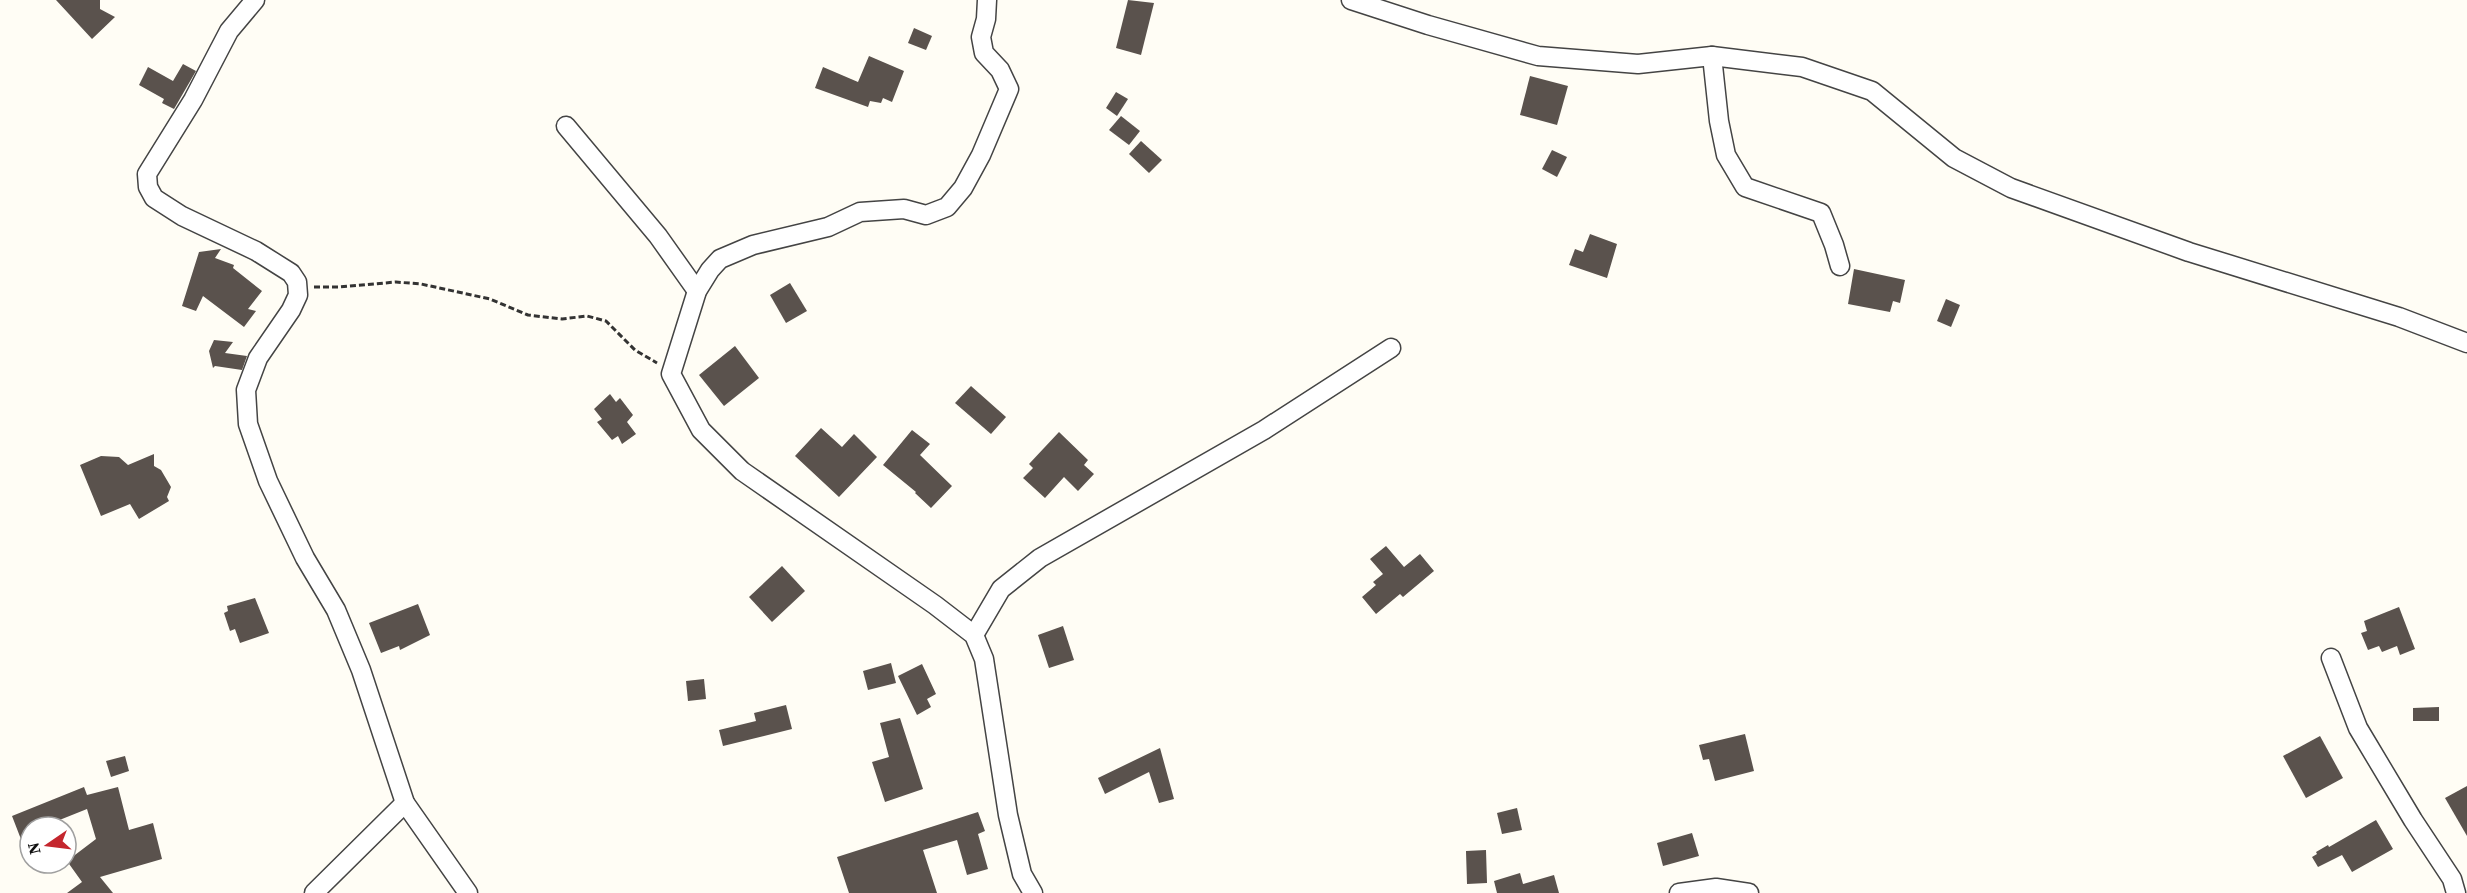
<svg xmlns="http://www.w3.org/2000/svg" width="2467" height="893" font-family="'Source Serif 4',serif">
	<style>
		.building { fill: #5a524d }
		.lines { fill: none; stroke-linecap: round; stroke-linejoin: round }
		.minor-casing { stroke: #444; stroke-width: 21 }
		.path { stroke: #333; stroke-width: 3; stroke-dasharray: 6 3; stroke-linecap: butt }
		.minor { stroke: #fff; stroke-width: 18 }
	</style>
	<rect width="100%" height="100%" fill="#fffdf5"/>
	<g class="building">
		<path d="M56,0H100V9L115,17L92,39Z"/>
		<path d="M1128,0L1154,3L1141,55L1116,48Z"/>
		<path d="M914,28L932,36L926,50L908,43Z"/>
		<path d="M869,56L904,71L892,102L883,98L881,103L870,101L868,107L815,88L823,67L858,82Z"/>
		<path d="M183,64L196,71L174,109L162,103L164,99L139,85L148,67L173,81Z"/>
		<path d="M1530,76L1568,86L1557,125L1520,115Z"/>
		<path d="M1116,92L1128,99L1117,116L1106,108Z"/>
		<path d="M1121,116L1140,131L1129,145L1109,130Z"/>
		<path d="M1141,141L1162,160L1149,173L1129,154Z"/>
		<path d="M1552,150L1567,157L1557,177L1542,169Z"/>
		<path d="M1590,234L1617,244L1607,278L1569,265L1575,249L1583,252Z"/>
		<path d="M221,249L215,258L234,265L233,268L262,291L248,309L256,311L244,327L203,296L196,311L182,306L199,252Z"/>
		<path d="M1854,269L1905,280L1900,303L1893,301L1890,312L1848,304Z"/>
		<path d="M790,283L807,311L786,323L770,295Z"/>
		<path d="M1946,299L1960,305L1951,327L1937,321Z"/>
		<path d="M214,340L233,342L225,353L247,356L242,370L215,366L213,368L209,351Z"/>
		<path d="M735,346L759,378L724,406L699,375Z"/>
		<path d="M971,386L1006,417L991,434L955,403Z"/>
		<path d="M610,394L616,402L620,398L633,415L627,422L636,434L622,444L618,436L612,440L597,422L602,419L594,409Z"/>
		<path d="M821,428L842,447L854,434L877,457L839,497L795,456Z"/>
		<path d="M912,430L930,444L920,455L952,486L931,508L915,493L916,492L883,465Z"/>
		<path d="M1059,432L1088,460L1084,465L1094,474L1078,491L1064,477L1045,498L1023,478L1033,468L1029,464Z"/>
		<path d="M154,454V466L161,470L171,487L167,497L169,501L139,519L130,504L101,516L80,465L101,456L119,457L128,465Z"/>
		<path d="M1386,546L1404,567L1420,554L1434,571L1403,597L1400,594L1376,614L1362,597L1376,585L1373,582L1383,574L1370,559Z"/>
		<path d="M782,566L805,591L772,622L749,597Z"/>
		<path d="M255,598L269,633L240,643L235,629L230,631L224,613L228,611L227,606Z"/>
		<path d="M418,604L430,635L400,650L399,646L381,653L369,623Z"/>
		<path d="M2399,607L2415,649L2400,655L2397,646L2382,652L2379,646L2368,650L2361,633L2367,631L2364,621Z"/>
		<path d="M1063,626L1074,660L1049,668L1038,635Z"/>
		<path d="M891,663L896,683L868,690L863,671Z"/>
		<path d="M922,664L936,694L927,699L931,707L917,715L898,676Z"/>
		<path d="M704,679L706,699L688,701L686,681Z"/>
		<path d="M786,705L792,729L723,746L719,730L756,721L754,713Z"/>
		<path d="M2439,707V721H2413V708Z"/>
		<path d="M900,718L923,789L885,802L872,762L889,757L880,723Z"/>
		<path d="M1745,734L1754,771L1715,781L1709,759L1703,760L1699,745Z"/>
		<path d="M2320,736L2343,778L2306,798L2283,756Z"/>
		<path d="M1160,748L1174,799L1159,803L1149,772L1105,794L1098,778Z"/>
		<path d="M125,756L129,771L111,777L106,761Z"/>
		<path d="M2467,786V836L2445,798Z"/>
		<path d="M84,787L87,795L118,787L129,830L153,823L162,859L100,877L113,893H67L82,882L67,861L96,839L87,809L42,827H30L29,860L12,816Z"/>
		<path d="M1517,808L1522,830L1502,834L1497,813Z"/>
		<path d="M978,812L985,831L978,834L988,869L967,875L957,840L923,850L937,893H849L837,857Z"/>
		<path d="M2376,820L2393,849L2352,872L2342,855L2318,867L2312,857L2317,854L2316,852L2328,845L2329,847Z"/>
		<path d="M1692,833L1699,856L1663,866L1657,843Z"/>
		<path d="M1486,850L1487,883L1467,884L1466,851Z"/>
		<path d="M1520,873L1523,884L1554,875L1559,893H1497L1494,881Z"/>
	</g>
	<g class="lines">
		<defs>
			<g id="minor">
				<path d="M255,0L229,31L193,100L147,174L148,187L154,198L182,216L256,251L291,273L297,282L298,295L291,310L258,358L246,390L248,424L268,481L305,558L336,610L361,670L405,803L468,893"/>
				<path d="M987,0L986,19L981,37L984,53L1000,70L1009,89L981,155L963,188L947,207L926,215L904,209L860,212L828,227L753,245L720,259L710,270L697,291L671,374L701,430L742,471L935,605L974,635L984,659L1008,815L1022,874L1033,893"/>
				<path d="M1351,0L1428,25L1538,56L1638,64L1712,56L1802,67L1872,91L1954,158L2011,188L2189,252L2399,317L2467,343"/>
				<path d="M1712,56L1719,121L1726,155L1745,187L1821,213L1834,245L1840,266"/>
				<path d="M566,126L658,236L697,291"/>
				<path d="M974,635L1001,589L1040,558L1264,430L1391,348"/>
				<path d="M2331,658L2358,728L2413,820L2452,879L2456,893"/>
				<path d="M314,893L405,803"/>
				<path d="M1679,893L1716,888L1749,893"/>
			</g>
		</defs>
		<use href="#minor" class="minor-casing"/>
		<path class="path" d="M314,287H339L396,282L421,284L490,299L528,315L562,319L587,316L606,321L635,350L657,363"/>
		<use href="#minor" class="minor"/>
	</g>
	<g transform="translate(48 845) rotate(256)"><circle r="28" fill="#ffffff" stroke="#a0a0a0" stroke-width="1.5"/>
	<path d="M0-4.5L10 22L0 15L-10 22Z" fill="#c4262e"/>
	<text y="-9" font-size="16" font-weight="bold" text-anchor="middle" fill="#111111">N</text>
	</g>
</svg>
